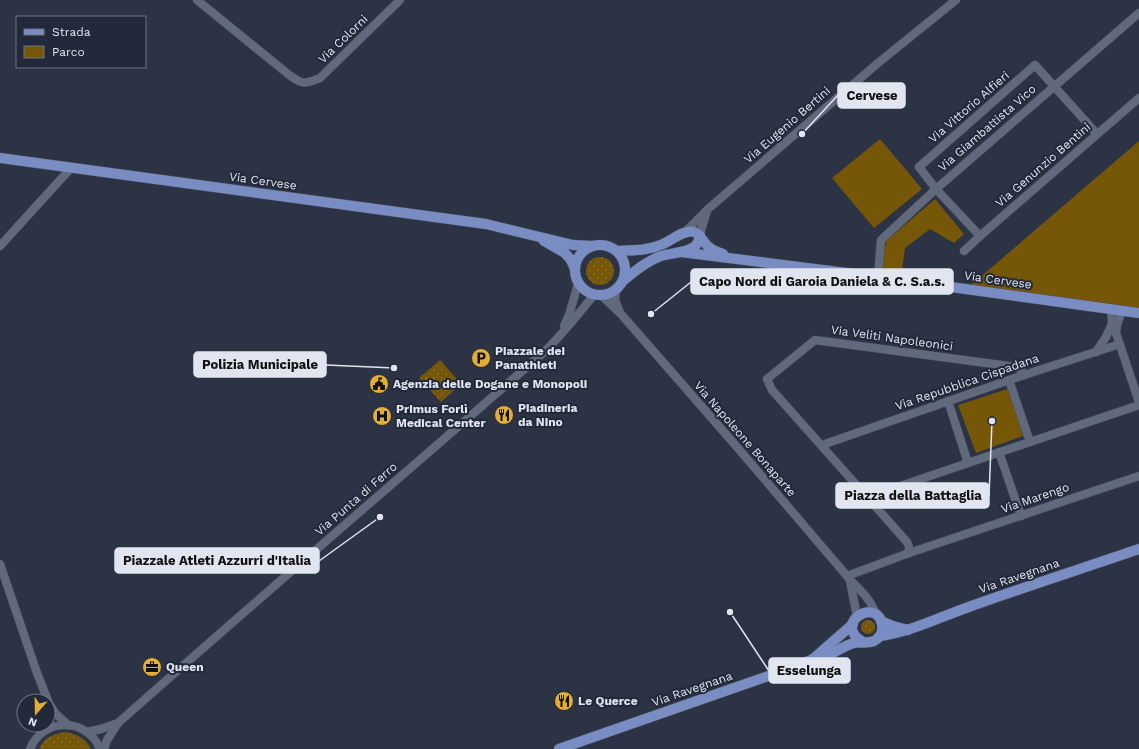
<svg xmlns="http://www.w3.org/2000/svg" width="1139" height="749" font-family="'Work Sans',sans-serif">
	<style>
		.grass { fill: url(#grass-dots) }
		.park { fill: #765708 }
		.lines { fill: none; stroke-linecap: round; stroke-linejoin: round }
		.minor-casing { stroke: #494f5d; stroke-width: 9 }
		.major-casing { stroke: #494f5d; stroke-width: 11 }
		.minor { stroke: #61697d; stroke-width: 8 }
		.major { stroke: #7a8dc3; stroke-width: 10 }
		.labels { text-anchor: middle; stroke-width: 4; stroke-linejoin: round; paint-order: stroke }
		.street-label { font-size: 12px; fill: #e0e5f0; stroke: #22293a }
		.poi-label { font-size: 12px; font-weight: bold; fill: #e0e5f0; stroke: #22293a; text-anchor: start }
		.leader { fill: none; stroke: #e0e5f0; stroke-width: 1.5 }
		.callout-dot { fill: #e0e5f0; stroke: #22293a; stroke-width: 1.5 }
		.callout { fill: #e0e5f0; stroke: #e0e5f0; stroke-width: 1.5 }
		.callout-label { font-size: 13px; text-anchor: middle; font-weight: bold; fill: #111 }
	</style>
	<defs>
		<pattern id="grass-dots" width="8" height="8" patternUnits="userSpaceOnUse"><rect width="8" height="8" fill="#765708"/><path d="M2 2h.1M6 6h.1" fill="none" stroke="#896f2c" stroke-width="1.8" stroke-linecap="round"/></pattern>
	</defs>
	<rect width="100%" height="100%" fill="#2c3344"/>
	<g class="grass">
		<circle cx="600" cy="271" r="14"/>
		<path d="M440,360L461,384L441,402L419,378Z"/>
		<circle cx="868" cy="627" r="7"/>
		<path d="M67,732C78,735 86,739 91,749H39C44,737 55,733 67,732Z"/>
	</g>
	<g class="park">
		<path d="M880,139L922,189L874,228L832,178Z"/>
		<path d="M1139,141V308L970,286Z"/>
		<path d="M935,199L964,234L954,243L930,229L905,248L902,271L882,269L886,241Z"/>
		<path d="M1011,388L1023,436L976,453L958,405Z"/>
	</g>
	<g class="lines">
		<defs>
			<g id="minor">
				<path d="M197,0L288,74C301,84 304,85 320,78L400,0"/>
				<path d="M684,233L708,209L878,63L956,0"/>
				<path d="M700,236L702,227L707,211"/>
				<path d="M980,236L936,189L919,167L1035,65L1097,134"/>
				<path d="M0,246L71,168"/>
				<path d="M964,251L980,236L1139,98"/>
				<path d="M878,277L881,240L936,189L1139,13"/>
				<path d="M616,290L615,300L619,310"/>
				<path d="M602,296L621,314L737,447L847,576C851,582 856,585 861,591C869,599 872,605 877,616"/>
				<path d="M1111,309L1112,324L1116,333L1139,402"/>
				<path d="M564,326L569,315L578,284"/>
				<path d="M1116,333L1117,325L1122,311"/>
				<path d="M1096,352L1106,337L1112,324"/>
				<path d="M1009,380L1030,442"/>
				<path d="M948,401L968,463"/>
				<path d="M822,445L1024,375L1120,344"/>
				<path d="M999,452L1021,516"/>
				<path d="M868,497L1139,405"/>
				<path d="M909,553V547L907,542L772,390L767,379L815,340L1016,367L1021,370L1024,375"/>
				<path d="M0,564L37,673L48,701"/>
				<path d="M847,576L909,553L1139,476"/>
				<path d="M850,581L857,616"/>
				<path d="M48,702L55,713L68,725"/>
				<path d="M87,732L101,729L118,723C259,598 402,476 544,352C562,335 578,314 594,295"/>
				<path d="M30,749C43,717 87,717 100,749"/>
				<path d="M104,749L107,740L118,723"/>
			</g>
			<g id="major">
				<path d="M0,158L486,224L573,245L593,246"/>
				<path d="M544,241L565,253L571,260L575,269"/>
				<circle cx="600" cy="270" r="25"/>
				<path d="M617,251C632,250 648,251 663,244C671,241 684,229 694,232C701,234 703,243 709,247C713,251 718,252 723,254"/>
				<path d="M681,252L878,277L1139,313"/>
				<path d="M624,280C635,271 647,261 661,256C672,253 685,253 694,247C698,244 699,241 700,236"/>
				<path d="M881,621L893,626L908,630"/>
				<path d="M880,636C910,632 938,618 966,608C1024,587 1081,569 1139,549"/>
				<path d="M813,659L853,624"/>
				<path d="M559,749L800,665C804,663 807,661 811,660C816,658 821,658 826,656C835,653 845,645 854,643C862,641 870,645 877,639C881,636 883,630 882,625C878,596 831,623 863,642"/>
			</g>
		</defs>
		<use href="#minor" class="minor-casing"/>
		<use href="#major" class="major-casing"/>
		<use href="#minor" class="minor"/>
		<use href="#major" class="major"/>
	</g>
	<defs>
		<symbol id="parking-disc" viewBox="-11 -11 22 22"><circle r="9.5" fill="#e3ae34" stroke="#22293a"/><path d="M-3.5-5.5H1a3.5 3.5 0 0 1 0 7H-1V5.5H-3.5ZM-1-3.4V-.6H.8a1.4 1.4 0 0 0 0-2.8Z" fill="#111"/></symbol>
		<symbol id="civic-disc" viewBox="-11 -11 22 22"><circle r="9.5" fill="#e3ae34" stroke="#22293a"/><path d="M-.6-6.5H3V-4.5H.6V-3L4-1V1h2V6H-6V1h2V-1L-.6-3ZM-1.2 2.5V6h2.4V2.5Z" fill="#111"/></symbol>
		<symbol id="restaurant-disc" viewBox="-11 -11 22 22"><circle r="9.5" fill="#e3ae34" stroke="#22293a"/><path d="M-5-6h1v4h1v-4h1v4h1v-4h1v5L-1.5 .5V6h-2V.5L-5-1ZM5-6V6H3V1.5H1.5Q1.5-4 5-6Z" fill="#111"/></symbol>
		<symbol id="hospital-disc" viewBox="-11 -11 22 22"><circle r="9.5" fill="#e3ae34" stroke="#22293a"/><path d="M-5-5h3v3.5h4V-5h3V5h-3V1.5h-4V5h-3Z" fill="#111"/></symbol>
		<symbol id="office-disc" viewBox="-11 -11 22 22"><circle r="9.5" fill="#e3ae34" stroke="#22293a"/><path d="M-6-3h4V-5.5h4V-3h4V5H-6ZM-1-4.5V-3h2v-1.5ZM-6 0V1H6V0Z" fill="#111"/></symbol>
	</defs>
	<g fill-rule="evenodd">
		<use href="#parking-disc" x="470" y="347" width="22" height="22"/>
		<use href="#civic-disc" x="368" y="373" width="22" height="22"/>
		<use href="#restaurant-disc" x="493" y="404" width="22" height="22"/>
		<use href="#hospital-disc" x="371" y="405" width="22" height="22"/>
		<use href="#office-disc" x="141" y="656" width="22" height="22"/>
		<use href="#restaurant-disc" x="553" y="690" width="22" height="22"/>
	</g>
	<g class="labels">
		<g class="street-label">
			<text transform="translate(343 39) rotate(-44)" y="4">Via Colorni</text>
			<text transform="translate(969 107) rotate(-41)" y="4">Via Vittorio Alfieri</text>
			<text transform="translate(787 125) rotate(-41)" y="4">Via Eugenio Bertini</text>
			<text transform="translate(987 128) rotate(-41)" y="4">Via Giambattista Vico</text>
			<text transform="translate(1043 165) rotate(-41)" y="4">Via Genunzio Bentini</text>
			<text transform="translate(263 181) rotate(8)" y="4">Via Cervese</text>
			<text transform="translate(998 280) rotate(8)" y="4">Via Cervese</text>
			<text transform="translate(892 338) rotate(8)" y="4">Via Veliti Napoleonici</text>
			<text transform="translate(967 382) rotate(-19)" y="4">Via Repubblica Cispadana</text>
			<text transform="translate(745 439) rotate(49)" y="4">Via Napoleone Bonaparte</text>
			<text transform="translate(1035 498) rotate(-19)" y="4">Via Marengo</text>
			<text transform="translate(356 499) rotate(-41)" y="4">Via Punta di Ferro</text>
			<text transform="translate(1019 576) rotate(-19)" y="4">Via Ravegnana</text>
			<text transform="translate(692 689) rotate(-19)" y="4">Via Ravegnana</text>
		</g>
		<g class="poi-label">
			<text x="495" y="355">Piazzale dei<tspan x="495" dy="14">Panathleti</tspan></text>
			<text x="393" y="388">Agenzia delle Dogane e Monopoli</text>
			<text x="518" y="412">Piadineria<tspan x="518" dy="14">da Nino</tspan></text>
			<text x="396" y="413">Primus Forlì<tspan x="396" dy="14">Medical Center</tspan></text>
			<text x="166" y="671">Queen</text>
			<text x="578" y="705">Le Querce</text>
		</g>
	</g>
	<path class="leader" d="M802 134L838 95M651 314L691 282M394 368L326 365M992 421L989 496M380 517L319 561M730 612L769 671"/>
	<g class="callout-dot">
		<circle cx="802" cy="134" r="4"/>
		<circle cx="651" cy="314" r="4"/>
		<circle cx="394" cy="368" r="4"/>
		<circle cx="992" cy="421" r="4"/>
		<circle cx="380" cy="517" r="4"/>
		<circle cx="730" cy="612" r="4"/>
	</g>
	<g class="callout">
		<rect x="838" y="83" width="67" height="25" rx="4"/>
		<rect x="691" y="269" width="262" height="25" rx="4"/>
		<rect x="194" y="352" width="132" height="25" rx="4"/>
		<rect x="836" y="483" width="153" height="25" rx="4"/>
		<rect x="115" y="548" width="204" height="25" rx="4"/>
		<rect x="769" y="658" width="81" height="25" rx="4"/>
	</g>
	<g class="callout-label">
		<text x="872" y="100">Cervese</text>
		<text x="822" y="286">Capo Nord di Garoia Daniela &amp; C. S.a.s.</text>
		<text x="260" y="369">Polizia Municipale</text>
		<text x="913" y="500">Piazza della Battaglia</text>
		<text x="217" y="565">Piazzale Atleti Azzurri d'Italia</text>
		<text x="809" y="675">Esselunga</text>
	</g>
	<rect x="16" y="16" width="130" height="52" fill="#22293a" stroke="#6e7483"/>
	<rect x="24" y="29" width="20" height="6" fill="#7a8dc3" stroke="#6e7483"/>
	<text x="52" y="36" font-size="12" fill="#e0e5f0">Strada</text>
	<rect x="24" y="46" width="20" height="12" fill="#765708" stroke="#6e7483"/>
	<text x="52" y="56" font-size="12" fill="#e0e5f0">Parco</text>
	<g transform="translate(36 713) rotate(200)"><circle r="19" fill="#22293a" stroke="#6e7483"/>
	<path d="M0-3L7 15L0 10L-7 15Z" fill="#e3ae34"/>
	<text y="-6" font-size="11" font-weight="bold" text-anchor="middle" fill="#e0e5f0">N</text>
	</g>
</svg>
